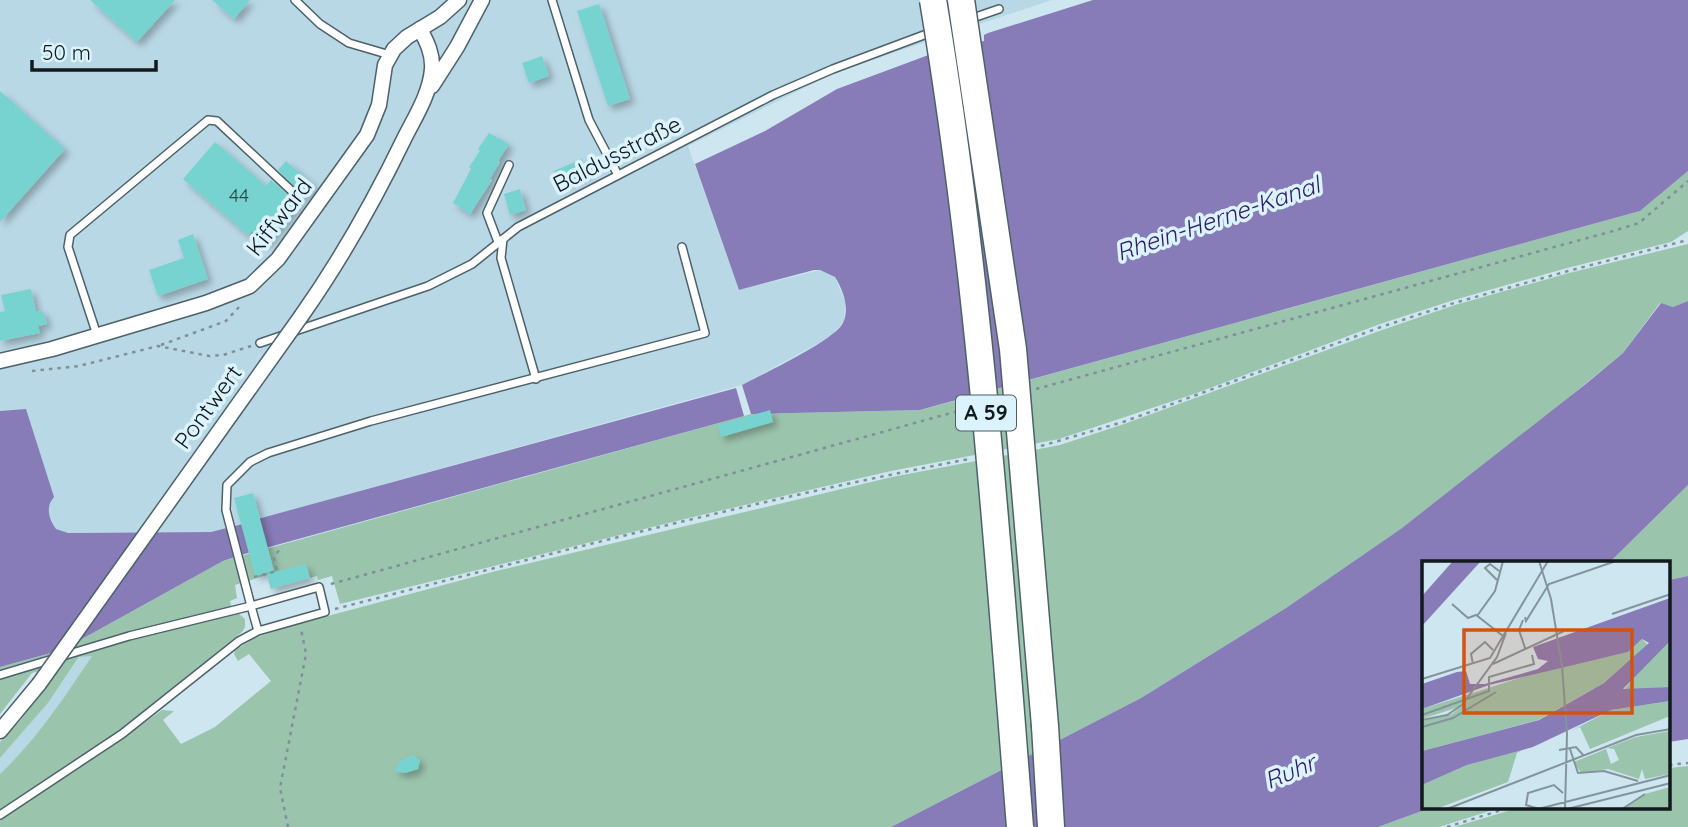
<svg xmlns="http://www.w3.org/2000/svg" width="1688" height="827" font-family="Quicksand,sans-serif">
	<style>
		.built { fill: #b9d8e5 }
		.green { fill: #9bc4ad }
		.water { fill: #877cb7 }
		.building { fill: #77d3cf; filter: url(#shadow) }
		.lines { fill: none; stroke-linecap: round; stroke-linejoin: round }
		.lane-casing { stroke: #4d616a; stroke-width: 10 }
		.street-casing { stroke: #4d616a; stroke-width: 17 }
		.highway-casing { stroke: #4d616a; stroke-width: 29 }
		.path { stroke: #7f9098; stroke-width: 2.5; stroke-dasharray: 3.5 5; stroke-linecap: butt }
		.lane { stroke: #fff; stroke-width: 7 }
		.street { stroke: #fff; stroke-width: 14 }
		.highway { stroke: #fff; stroke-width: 26 }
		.street-bridge-casing { stroke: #4d616a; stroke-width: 17; stroke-linecap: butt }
		.highway-bridge-casing { stroke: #4d616a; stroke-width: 29; stroke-linecap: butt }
		.street-bridge { stroke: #fff; stroke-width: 14 }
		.highway-bridge { stroke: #fff; stroke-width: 26 }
		.labels { text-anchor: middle; stroke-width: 7; stroke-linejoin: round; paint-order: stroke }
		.number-label { font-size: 19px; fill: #2b484a }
		.shield { fill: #dbf3fd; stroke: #4e5b61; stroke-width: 2 }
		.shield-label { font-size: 21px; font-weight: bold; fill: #121a1e }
		.street-label { font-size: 23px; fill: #121a1e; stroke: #dbf3fd }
		.water-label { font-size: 24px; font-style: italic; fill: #321c64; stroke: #dbf3fd }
		.inset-road { fill: none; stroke: #83949c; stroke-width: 2 }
		.view { fill: #d3530e; fill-opacity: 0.15; stroke: #d3530e; stroke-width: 3.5 }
		.inset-edge { fill: none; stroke: #121a1e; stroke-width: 3.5 }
	</style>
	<defs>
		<filter id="shadow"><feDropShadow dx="4.5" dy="4.5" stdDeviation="3.5" flood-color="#0004"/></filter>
	</defs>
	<rect width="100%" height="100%" fill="#cee6f0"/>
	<g class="built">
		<path d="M0,0H1052L836,72L688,146L739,290L820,270L835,277L845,302L844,321L833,335L742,385L211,532L68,533L56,530L53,524L48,511L51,500L26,409L0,411Z"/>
		<path d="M93,655L57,709L23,751L0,774V758L48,703L80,657Z"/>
	</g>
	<g class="green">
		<path d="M1688,171V231L1671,242L1567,268L1454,300L1380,324L1194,394L1059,439L891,471L693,517L340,604L332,576L318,580L317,576L271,589L267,575L235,585L237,598L230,601L233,613H238L245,619V627L242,632L119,731L0,809V774C37,739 64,698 92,656L79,657L48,703L0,758V742L20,721L63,665L32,673L0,714V667L62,650L223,561L751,414L921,410L1640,211Z"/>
		<path d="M1688,244V301L1673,307L1660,303L1623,353L1513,443L1402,528L1286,608L1141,698L891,827H0V819L123,738L162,710L174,711L163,720L181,744L215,727L271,681L249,654L238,661L234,654L235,650L255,638L283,628L492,572L892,477L1060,445L1124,424L1382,330L1455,305L1569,273Z"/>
		<path d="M1688,485V576L1669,580V563H1609Z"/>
		<path d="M1688,766V827H1454L1518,808H1669V768Z"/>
		<path d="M1430,808H1499L1439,827H1378Z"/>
	</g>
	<g class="water">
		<path d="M1093,0H1688V171L1640,211L920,410L751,414L742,385C763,374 835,340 843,323C850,308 843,290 835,277L820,270H814L739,290L695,164L765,131L837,89L950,47L984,41V35L988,33Z"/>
		<path d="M1688,301V485L1609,563H1424V808H1430L1378,827H891L1141,698L1286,608L1402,528L1587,383L1623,353L1661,303L1673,307Z"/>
		<path d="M736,388L744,416L262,549L254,520Z"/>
		<path d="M26,409L54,497C45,507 49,519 56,529L68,533L211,532L246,523L254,551L223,561L62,650L0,667V411Z"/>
		<path d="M1688,576V739L1669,742V580Z"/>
	</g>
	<g class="building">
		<path d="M90,0H175L137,42Z"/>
		<path d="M212,0H250L234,19Z"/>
		<path d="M599,4L630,99L608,106L577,11Z"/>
		<path d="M542,56L549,76L529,83L522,63Z"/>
		<path d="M0,91L65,149L0,222Z"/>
		<path d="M489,133L509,144L498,161L500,162L490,179L492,180L470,214L453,203L471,169L469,167L480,151L478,149Z"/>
		<path d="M215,142L266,186L271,180L293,200L299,199L301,193L278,170L286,161L314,185L266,244L252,231L248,235L183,179Z"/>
		<path d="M582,159L588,172L561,184L554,171Z"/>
		<path d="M520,189L526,210L510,215L504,194Z"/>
		<path d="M193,234L208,279L158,296L149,270L184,258L178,240Z"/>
		<path d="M31,289L36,312L43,311L47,324L38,326L40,333L0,341V312L5,311L1,295Z"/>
		<path d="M770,410L773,422L721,437L718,425Z"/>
		<path d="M253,493L274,571L255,576L234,498Z"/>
		<path d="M306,564L310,578L271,589L267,574Z"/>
		<path d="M412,755L420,760L418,769L405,773L394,771L400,761Z"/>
	</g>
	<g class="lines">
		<defs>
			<g id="lane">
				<path d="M295,0L320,24L349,43L390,55"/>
				<path d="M552,0L589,120L618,175"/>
				<path d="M970,19L999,9"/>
				<path d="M503,239L501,258L536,379"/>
				<path d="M498,242L487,213L509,165"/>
				<path d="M97,335L68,247L70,235L208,120L217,121L295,194"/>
				<path d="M260,343L428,286L472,264L518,227L773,95L833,69L932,32"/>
				<path d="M0,675L129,636L251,606L226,510L227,485L250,462L268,453L371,421L705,333L682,247"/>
				<path d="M0,815L122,734L239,641L258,631L325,612L319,587L251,606L258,631"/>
			</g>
			<g id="street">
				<path d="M432,86L457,47L482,0"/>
				<path d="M302,315C342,258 374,201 404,139C415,117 430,94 432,69C433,54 427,42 420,29"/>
				<path d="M0,361L52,349L206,303L250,286L278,259L367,135L379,105L385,65L394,49L407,37L440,17L459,0"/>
				<path d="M0,731L39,684"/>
			</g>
			<path id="highway" d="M1045,726L1051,827"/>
		</defs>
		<use href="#lane" class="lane-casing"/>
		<use href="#street" class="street-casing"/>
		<use href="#highway" class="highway-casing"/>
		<g class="path">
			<path d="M161,345L226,321L239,307"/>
			<path d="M32,371L79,366L158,346L209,356L223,355L251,346"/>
			<path d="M1036,389L1613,231L1639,223L1688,181"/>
			<path d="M1041,446L1123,422L1381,327L1454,303L1568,271L1688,240"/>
			<path d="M254,577L277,571L274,558L279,550"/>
			<path d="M331,584L962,410"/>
			<path d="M335,609C545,555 756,500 969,459"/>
			<path d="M1669,765L1688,763"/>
			<path d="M288,827L280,788L306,654L301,629"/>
			<path d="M1447,827L1508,808"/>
		</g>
		<use href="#lane" class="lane"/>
		<use href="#street" class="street"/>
		<use href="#highway" class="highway"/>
		<defs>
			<path id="street-bridge" d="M39,684L302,315"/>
			<g id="highway-bridge">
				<path d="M933,0C979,274 998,551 1020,827"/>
				<path d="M961,0L1013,349L1045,726"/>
			</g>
		</defs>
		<use href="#street-bridge" class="street-bridge-casing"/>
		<use href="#highway-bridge" class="highway-bridge-casing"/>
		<use href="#street-bridge" class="street-bridge"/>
		<use href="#highway-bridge" class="highway-bridge"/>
	</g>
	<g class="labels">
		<g class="number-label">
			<text x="239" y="202">44</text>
		</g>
		<rect class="shield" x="956" y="395.5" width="60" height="35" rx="5"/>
		<g class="shield-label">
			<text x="986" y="420">A 59</text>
		</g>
		<g class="street-label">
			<text transform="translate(617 154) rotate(-27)" y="8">Baldusstraße</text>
			<text transform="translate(279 217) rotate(-52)" y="8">Kiffward</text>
			<text transform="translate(208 407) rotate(-54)" y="8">Pontwert</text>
		</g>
		<g class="water-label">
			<text transform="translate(1218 219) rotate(-19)" y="8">Rhein-Herne-Kanal</text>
			<text transform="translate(1290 772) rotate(-23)" y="8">Ruhr</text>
		</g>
	</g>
	<g transform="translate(1422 561)">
		<rect width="248" height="248" fill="#cee6f0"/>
		<path d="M220,78L226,84L182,122L116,159L0,190V160L30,153L40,145L0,158V148L117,111L206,91ZM248,80V126L202,129L230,94ZM248,140V155L168,188L158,166L149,170L189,149ZM248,170V213L223,218L220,208L217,218L186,208L159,212L152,201L184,188L189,203L197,199L192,188L185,187L214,176ZM103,187L95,192L86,221L14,248H0V224L45,204ZM248,226V248H201L223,233Z" fill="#9bc4ad"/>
		<path d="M31,0H59L0,65V35ZM248,37V80L201,128L248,126V140L189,149L111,186L45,204L0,224V190L117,159L182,122L227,82L220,78L206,91L67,124L0,148V123L35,111L44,110L48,123H63L116,108L126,100L116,98L111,86Z" fill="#877cb7"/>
		<path class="inset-road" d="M117,0L129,38L140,105L145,173L143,248M75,19L63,7L68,3L77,10M30,43L46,57L54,54L81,75M190,53L249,33M55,55L73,30L81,0M103,56L104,60L127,23L194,0M101,59L97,69L103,87M51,103L49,93L63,81L71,89M71,103L142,70M0,118L68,97L126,0M0,154L67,130V116L112,103L110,94M0,159L25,154L40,144L75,96L84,72M0,166L31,157L74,131M148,188L156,212L182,210L216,220M137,189L154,186L162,195M25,248L214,174L249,168M116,248L249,214M117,248L104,244L106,232L132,224L141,232M145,248L249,222M200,248L223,233"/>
		<path class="view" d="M42,69H210V152H42Z"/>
		<rect width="248" height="248" class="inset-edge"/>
	</g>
	<path d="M32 60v10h124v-10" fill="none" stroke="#121a1e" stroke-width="3.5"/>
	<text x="42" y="60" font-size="21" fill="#121a1e" stroke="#dbf3fd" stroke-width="5" paint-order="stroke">50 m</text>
</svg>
